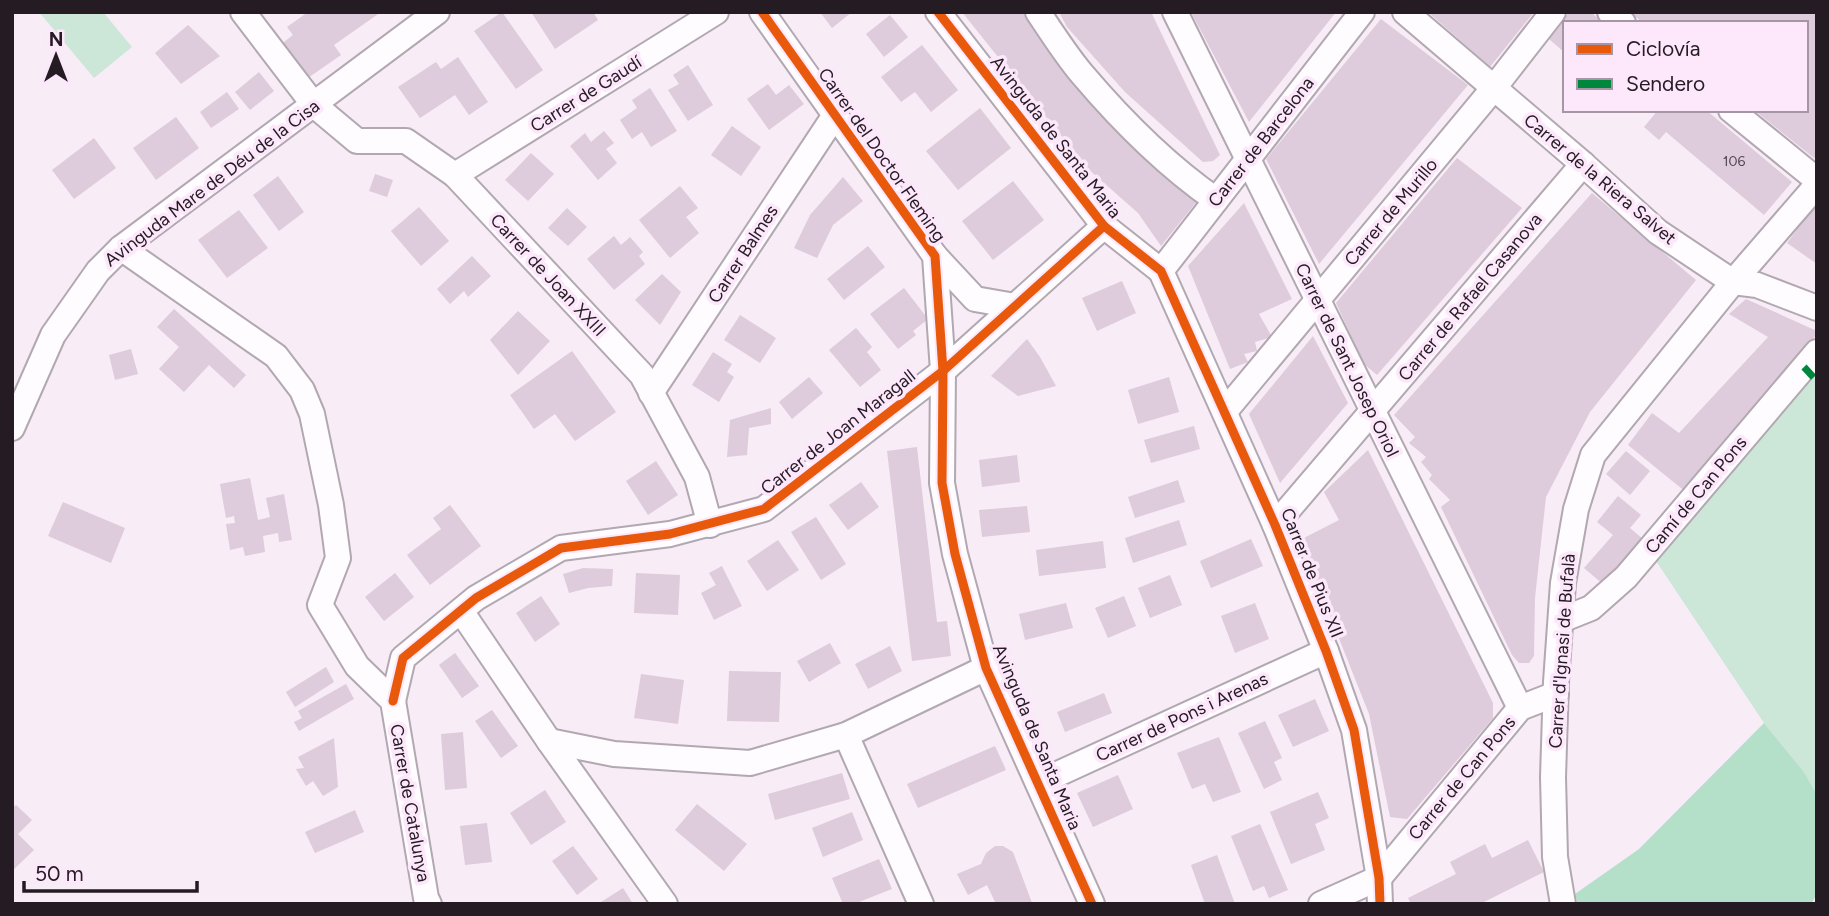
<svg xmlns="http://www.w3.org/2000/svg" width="1829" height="916" font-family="Figtree,sans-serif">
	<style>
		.green { fill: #cce7d8 }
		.forest { fill: #b4dfc8 }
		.building { fill: #decbdb }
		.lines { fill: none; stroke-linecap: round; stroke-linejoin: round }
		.minor-casing { stroke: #b2a8b1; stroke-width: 28 }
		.minor { stroke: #fefcfe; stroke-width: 24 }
		.quiet { stroke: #00873e; stroke-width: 7; stroke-dasharray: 14 7; stroke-linecap: butt }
		.cycleway-casing { stroke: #fde7fb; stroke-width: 13 }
		.cycleway { stroke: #e8590c; stroke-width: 9 }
		.labels { text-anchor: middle; stroke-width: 7; stroke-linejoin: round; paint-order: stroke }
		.number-label { font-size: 14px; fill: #524751 }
		.street-label { font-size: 18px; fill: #241b23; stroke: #fde7fb }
	</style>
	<rect width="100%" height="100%" fill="#f8ecf7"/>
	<g class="green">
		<path d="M39,12H103L132,47L94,78Z"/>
		<path d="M1817,368V795L1804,772L1764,723L1654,558Z"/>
	</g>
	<path class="forest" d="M1764,723L1804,772L1817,795V894L1811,904H1578L1575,894L1639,849Z"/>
	<g class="building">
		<path d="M308,12H381L334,45L341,55L305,80L280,45L293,35L287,27Z"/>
		<path d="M502,12L543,70L516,89L474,31Z"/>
		<path d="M531,12H593L598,20L555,49Z"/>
		<path d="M820,12H852L832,28Z"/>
		<path d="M962,12H1026L1198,200L1161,246L1138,213L1087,168Z"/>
		<path d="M1059,12H1151L1220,155L1213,161L1203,162L1125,92L1067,27Z"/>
		<path d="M1191,12H1336L1249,122Z"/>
		<path d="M1428,12H1534L1490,67Z"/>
		<path d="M1569,12H1591L1603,23H1565V53L1549,39Z"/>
		<path d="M1630,12H1817V156L1814,158L1754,110H1806V23H1643Z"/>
		<path d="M890,15L908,37L884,57L866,34Z"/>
		<path d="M1381,19L1468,85L1319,264L1266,159Z"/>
		<path d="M188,25L220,56L181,84L155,53Z"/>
		<path d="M922,45L958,90L931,112L915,92L901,102L881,77Z"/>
		<path d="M458,57L488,102L469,115L455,95L420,118L398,87L436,62L441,69Z"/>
		<path d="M688,65L713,105L688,121L668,90L679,84L673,75Z"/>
		<path d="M259,72L274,91L250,110L235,92Z"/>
		<path d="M768,84L776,95L789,85L804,104L769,130L747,99Z"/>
		<path d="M650,88L677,131L651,147L642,132L632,139L620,120L637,108L632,100Z"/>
		<path d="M227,92L239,109L211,128L200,112Z"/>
		<path d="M980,108L1011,148L958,190L926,151Z"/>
		<path d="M1658,110H1706L1792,182L1764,215L1666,132L1659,140L1644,127Z"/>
		<path d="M176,117L199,148L156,180L133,148Z"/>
		<path d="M732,126L761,147L741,176L711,155Z"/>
		<path d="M604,131L614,143L606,149L617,163L598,180L570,146L585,133L591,142Z"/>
		<path d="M94,138L116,168L74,199L52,170Z"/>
		<path d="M531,153L554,174L528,201L505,180Z"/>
		<path d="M1457,158L1522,208L1377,375L1364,364L1336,303Z"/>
		<path d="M375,174L393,180L387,197L369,191Z"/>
		<path d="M278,176L304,212L279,231L253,195Z"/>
		<path d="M843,177L863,201L833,225L817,258L794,248L810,215Z"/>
		<path d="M1013,181L1044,220L993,260L962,221Z"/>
		<path d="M680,186L698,208L686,217L699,233L670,258L639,220Z"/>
		<path d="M1592,193L1696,280L1590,412L1546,497L1535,598L1534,656L1529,663H1519L1512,655L1441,507L1450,500L1429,479L1432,475L1421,462L1426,457L1409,443L1415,437L1394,415Z"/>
		<path d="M1244,203L1292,299L1259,314L1272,337L1255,342L1257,351L1244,354L1248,362L1230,369L1188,266Z"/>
		<path d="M1817,203V264L1787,243Z"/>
		<path d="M419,207L449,241L421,266L391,231Z"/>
		<path d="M567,208L587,227L568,246L548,228Z"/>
		<path d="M239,210L268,248L227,278L198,240Z"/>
		<path d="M614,236L621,245L630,237L643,252L639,256L645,264L614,290L587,259Z"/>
		<path d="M868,246L885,267L844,300L827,279Z"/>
		<path d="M472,256L491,276L468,297L464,291L450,304L437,289Z"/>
		<path d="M662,274L681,292L660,325L635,300Z"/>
		<path d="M1122,281L1136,313L1097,331L1082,298Z"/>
		<path d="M904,288L928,319L913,331L916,335L898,349L870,314Z"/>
		<path d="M1746,299L1817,331V334L1687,493L1628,445L1652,413L1679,433L1768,337L1729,314Z"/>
		<path d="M174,309L246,375L234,388L209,365L184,392L159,369L179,347L157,327Z"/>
		<path d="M518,311L550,341L518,375L490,340Z"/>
		<path d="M740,315L776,338L760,363L724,340Z"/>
		<path d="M856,328L872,347L867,352L881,370L860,387L829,350Z"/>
		<path d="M1313,336L1348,403L1280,483L1249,414Z"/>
		<path d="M1027,339L1040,357L1056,386L1018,396L991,376Z"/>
		<path d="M131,349L138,374L115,380L109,355Z"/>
		<path d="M572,351L616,412L575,441L555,414L534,429L510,395Z"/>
		<path d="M713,352L732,364L727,372L734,377L719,402L692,385Z"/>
		<path d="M809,377L823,393L792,419L779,402Z"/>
		<path d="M1169,377L1179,412L1138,424L1128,390Z"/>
		<path d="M771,408V424L749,428L747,455L727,457L730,420Z"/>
		<path d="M1194,426L1200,449L1151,463L1144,440Z"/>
		<path d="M917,447L937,622L947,621L951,656L912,661L887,451Z"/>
		<path d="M1368,450L1493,703V718L1407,819L1390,817L1369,714L1300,540L1339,520L1324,492Z"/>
		<path d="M1626,451L1650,471L1630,495L1606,474Z"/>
		<path d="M1017,455L1020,482L982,487L979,460Z"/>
		<path d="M656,461L678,495L648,515L626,481Z"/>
		<path d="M250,478L258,520L270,517L266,498L284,494L292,540L279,542L278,533L263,536L265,552L245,556L243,547L230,550L226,524L235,523L234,516L226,518L220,484Z"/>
		<path d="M1178,480L1185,502L1135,518L1128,497Z"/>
		<path d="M861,482L879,507L848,530L829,505Z"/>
		<path d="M1618,496L1641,515L1630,528L1643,539L1604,585L1584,568L1613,535L1597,522Z"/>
		<path d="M63,502L125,528L111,563L48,536Z"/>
		<path d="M450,505L481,546L430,585L407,555L441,529L433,518Z"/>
		<path d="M1027,506L1030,532L982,537L979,510Z"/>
		<path d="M816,517L846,564L821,580L791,532Z"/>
		<path d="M1179,520L1187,545L1133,563L1125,538Z"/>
		<path d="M1251,539L1263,566L1211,588L1200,561Z"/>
		<path d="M778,540L799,570L767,591L747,561Z"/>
		<path d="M1103,541L1106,568L1039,576L1036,550Z"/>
		<path d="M722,566L742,606L714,620L701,593L716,585L709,573Z"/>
		<path d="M583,568L613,569L612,586L588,588L569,593L563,574Z"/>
		<path d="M395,573L414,597L384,621L365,597Z"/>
		<path d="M636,573L680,575L678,615L634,613Z"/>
		<path d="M1170,575L1182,605L1150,618L1138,588Z"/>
		<path d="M541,596L560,624L535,642L516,613Z"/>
		<path d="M1124,596L1136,626L1108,638L1095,608Z"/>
		<path d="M1066,603L1073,628L1025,640L1019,614Z"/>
		<path d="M1255,603L1269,639L1235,653L1221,616Z"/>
		<path d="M830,643L841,663L809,682L797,661Z"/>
		<path d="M890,646L902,671L868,689L855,664Z"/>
		<path d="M455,653L479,686L462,698L439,665Z"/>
		<path d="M326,667L334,682L295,707L286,692Z"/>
		<path d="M729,671L781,672L779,722L727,721Z"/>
		<path d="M641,674L684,680L678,724L634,718Z"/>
		<path d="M346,684L354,699L299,731L294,722L302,718L298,711Z"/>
		<path d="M1104,693L1112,713L1065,732L1057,712Z"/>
		<path d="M1315,699L1329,731L1293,747L1278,715Z"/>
		<path d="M492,710L518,746L501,758L475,721Z"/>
		<path d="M1265,721L1282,758L1274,762L1282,780L1264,789L1238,733Z"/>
		<path d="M463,732L467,788L445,790L441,734Z"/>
		<path d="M1219,737L1241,792L1213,802L1205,784L1192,789L1177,753Z"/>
		<path d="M334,738L338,787L323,796L313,781L306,786L296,769L304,768L298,757Z"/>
		<path d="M995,746L1006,770L918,808L907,784Z"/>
		<path d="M842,773L850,799L775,820L768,794Z"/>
		<path d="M1118,775L1133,809L1093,827L1077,793Z"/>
		<path d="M545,790L566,822L531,845L510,813Z"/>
		<path d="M1318,792L1329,818L1315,824L1325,850L1291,864L1270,812Z"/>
		<path d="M697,804L747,844L724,871L675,830Z"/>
		<path d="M16,805L32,820L18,834L34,850L12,871V808Z"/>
		<path d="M355,810L364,832L315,853L305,832Z"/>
		<path d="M852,812L863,840L823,857L812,828Z"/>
		<path d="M487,823L492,862L465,865L460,826Z"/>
		<path d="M1260,824L1288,890L1269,898L1264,886L1253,891L1231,836Z"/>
		<path d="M1528,840L1544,872L1480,904H1411L1408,898L1456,874L1450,862L1485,844L1492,858Z"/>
		<path d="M573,846L598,879L577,895L552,861Z"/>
		<path d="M995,846H1003L1013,852L1032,903L996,904L987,885L968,895L957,874L981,864L986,853Z"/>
		<path d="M1217,855L1235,904H1205L1191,865Z"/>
		<path d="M879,859L892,889L854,904H843L832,878Z"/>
		<path d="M623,888L633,904H598Z"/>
	</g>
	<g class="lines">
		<defs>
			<g id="minor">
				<path d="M243,12L314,105L357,141H406L455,175L642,375L697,477L710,525"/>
				<path d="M762,12L935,256L943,371L942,483L955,554L986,668L1092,904"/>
				<path d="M938,12L1104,226L1161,271L1275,525L1326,651L1354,730L1379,878L1380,904"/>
				<path d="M1038,12C1052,33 1066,55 1082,74C1121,120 1167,166 1216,200"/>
				<path d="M1175,12L1520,708"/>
				<path d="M1405,12L1583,164L1658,232L1733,282L1757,285L1817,308"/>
				<path d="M1610,12L1623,23"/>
				<path d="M1731,110L1817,180"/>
				<path d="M455,175L716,12"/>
				<path d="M121,248L276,356L302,390L312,414L331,505L338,558L320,605L357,666L393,701L426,898L429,904"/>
				<path d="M935,256L975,299L1015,306"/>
				<path d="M1161,271L1362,12"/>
				<path d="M651,393L835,115"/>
				<path d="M1226,410L1493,89L1553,12"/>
				<path d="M12,428L53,335L98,271L121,248L437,12"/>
				<path d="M1275,525L1583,164"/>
				<path d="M461,611L549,741L665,904"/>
				<path d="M1561,620L1591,608L1626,577L1817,352"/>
				<path d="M393,701L403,658L476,598L561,548L670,534L764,509L943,371L1104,226"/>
				<path d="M846,735L921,904"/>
				<path d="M549,741L614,754L750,763L846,735L986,668"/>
				<path d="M1038,783L1326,651"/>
				<path d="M1321,904L1379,878L1520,708L1556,694"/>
				<path d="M1563,904L1555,857L1553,777L1556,682L1563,583L1576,509L1593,455L1733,282L1817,185"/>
			</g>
		</defs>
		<use href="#minor" class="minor-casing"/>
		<use href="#minor" class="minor"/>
		<path class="quiet" d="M1804,367L1817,381"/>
		<defs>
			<g id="cycleway">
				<path d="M762,12L935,256L943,371L942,483L955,554L986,668L1092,904"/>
				<path d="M938,12L1104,226L1161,271L1275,525L1326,651L1354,730L1379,878L1380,904"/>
				<path d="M393,701L403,658L476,598L561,548L670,534L764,509L943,371L1104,226"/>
			</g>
		</defs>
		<use href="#cycleway" class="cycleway-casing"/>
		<use href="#cycleway" class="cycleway"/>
	</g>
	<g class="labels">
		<g class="number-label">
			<text x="1734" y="166">106</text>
		</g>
		<g class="street-label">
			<text transform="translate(586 94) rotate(-32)" y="6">Carrer de Gaudí</text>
			<text transform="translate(1056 137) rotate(52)" y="6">Avinguda de Santa Maria</text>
			<text transform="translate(1261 142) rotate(-52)" y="6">Carrer de Barcelona</text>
			<text transform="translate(882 155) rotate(55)" y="6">Carrer del Doctor Fleming</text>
			<text transform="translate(1600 179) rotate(40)" y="6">Carrer de la Riera Salvet</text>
			<text transform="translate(212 183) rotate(-37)" y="6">Avinguda Mare de Déu de la Cisa</text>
			<text transform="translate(1391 212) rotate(-50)" y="6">Carrer de Murillo</text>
			<text transform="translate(743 254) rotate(-57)" y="6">Carrer Balmes</text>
			<text transform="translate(548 275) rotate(47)" y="6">Carrer de Joan XXIII</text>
			<text transform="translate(1470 297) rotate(-50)" y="6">Carrer de Rafael Casanova</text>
			<text transform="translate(1347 360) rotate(64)" y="6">Carrer de Sant Josep Oriol</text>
			<text transform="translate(838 432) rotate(-38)" y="6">Carrer de Joan Maragall</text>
			<text transform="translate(1696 495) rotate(-50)" y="6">Camí de Can Pons</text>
			<text transform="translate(1312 573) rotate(68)" y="6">Carrer de Pius XII</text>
			<text transform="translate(1562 651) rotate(-86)" y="6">Carrer d'Ignasi de Bufalà</text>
			<text transform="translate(1182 717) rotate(-25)" y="6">Carrer de Pons i Arenas</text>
			<text transform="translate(1037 737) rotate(67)" y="6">Avinguda de Santa Maria</text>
			<text transform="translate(1462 778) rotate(-50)" y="6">Carrer de Can Pons</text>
			<text transform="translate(410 803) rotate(80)" y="6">Carrer de Catalunya</text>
		</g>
	</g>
	<rect width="1829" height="916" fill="none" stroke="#241b23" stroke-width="28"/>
	<rect x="1563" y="21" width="245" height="91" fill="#fde7fb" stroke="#a695a5" stroke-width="2"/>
	<rect x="1577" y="44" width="35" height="10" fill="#e8590c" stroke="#a695a5" stroke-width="2"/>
	<text x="1626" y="56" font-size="21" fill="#241b23">Ciclovía</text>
	<rect x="1577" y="79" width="35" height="10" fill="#00873e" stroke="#a695a5" stroke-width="2"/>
	<text x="1626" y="91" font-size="21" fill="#241b23">Sendero</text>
	<g transform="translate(56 56)" stroke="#fde7fb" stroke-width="5" paint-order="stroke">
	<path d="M0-5L12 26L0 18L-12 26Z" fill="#241b23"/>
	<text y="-10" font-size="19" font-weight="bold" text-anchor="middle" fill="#241b23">N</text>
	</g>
	<path d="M24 881v10h173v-10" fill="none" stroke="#241b23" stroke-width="3.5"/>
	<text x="35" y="881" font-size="21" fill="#241b23" stroke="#fde7fb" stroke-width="5" paint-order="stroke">50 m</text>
</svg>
